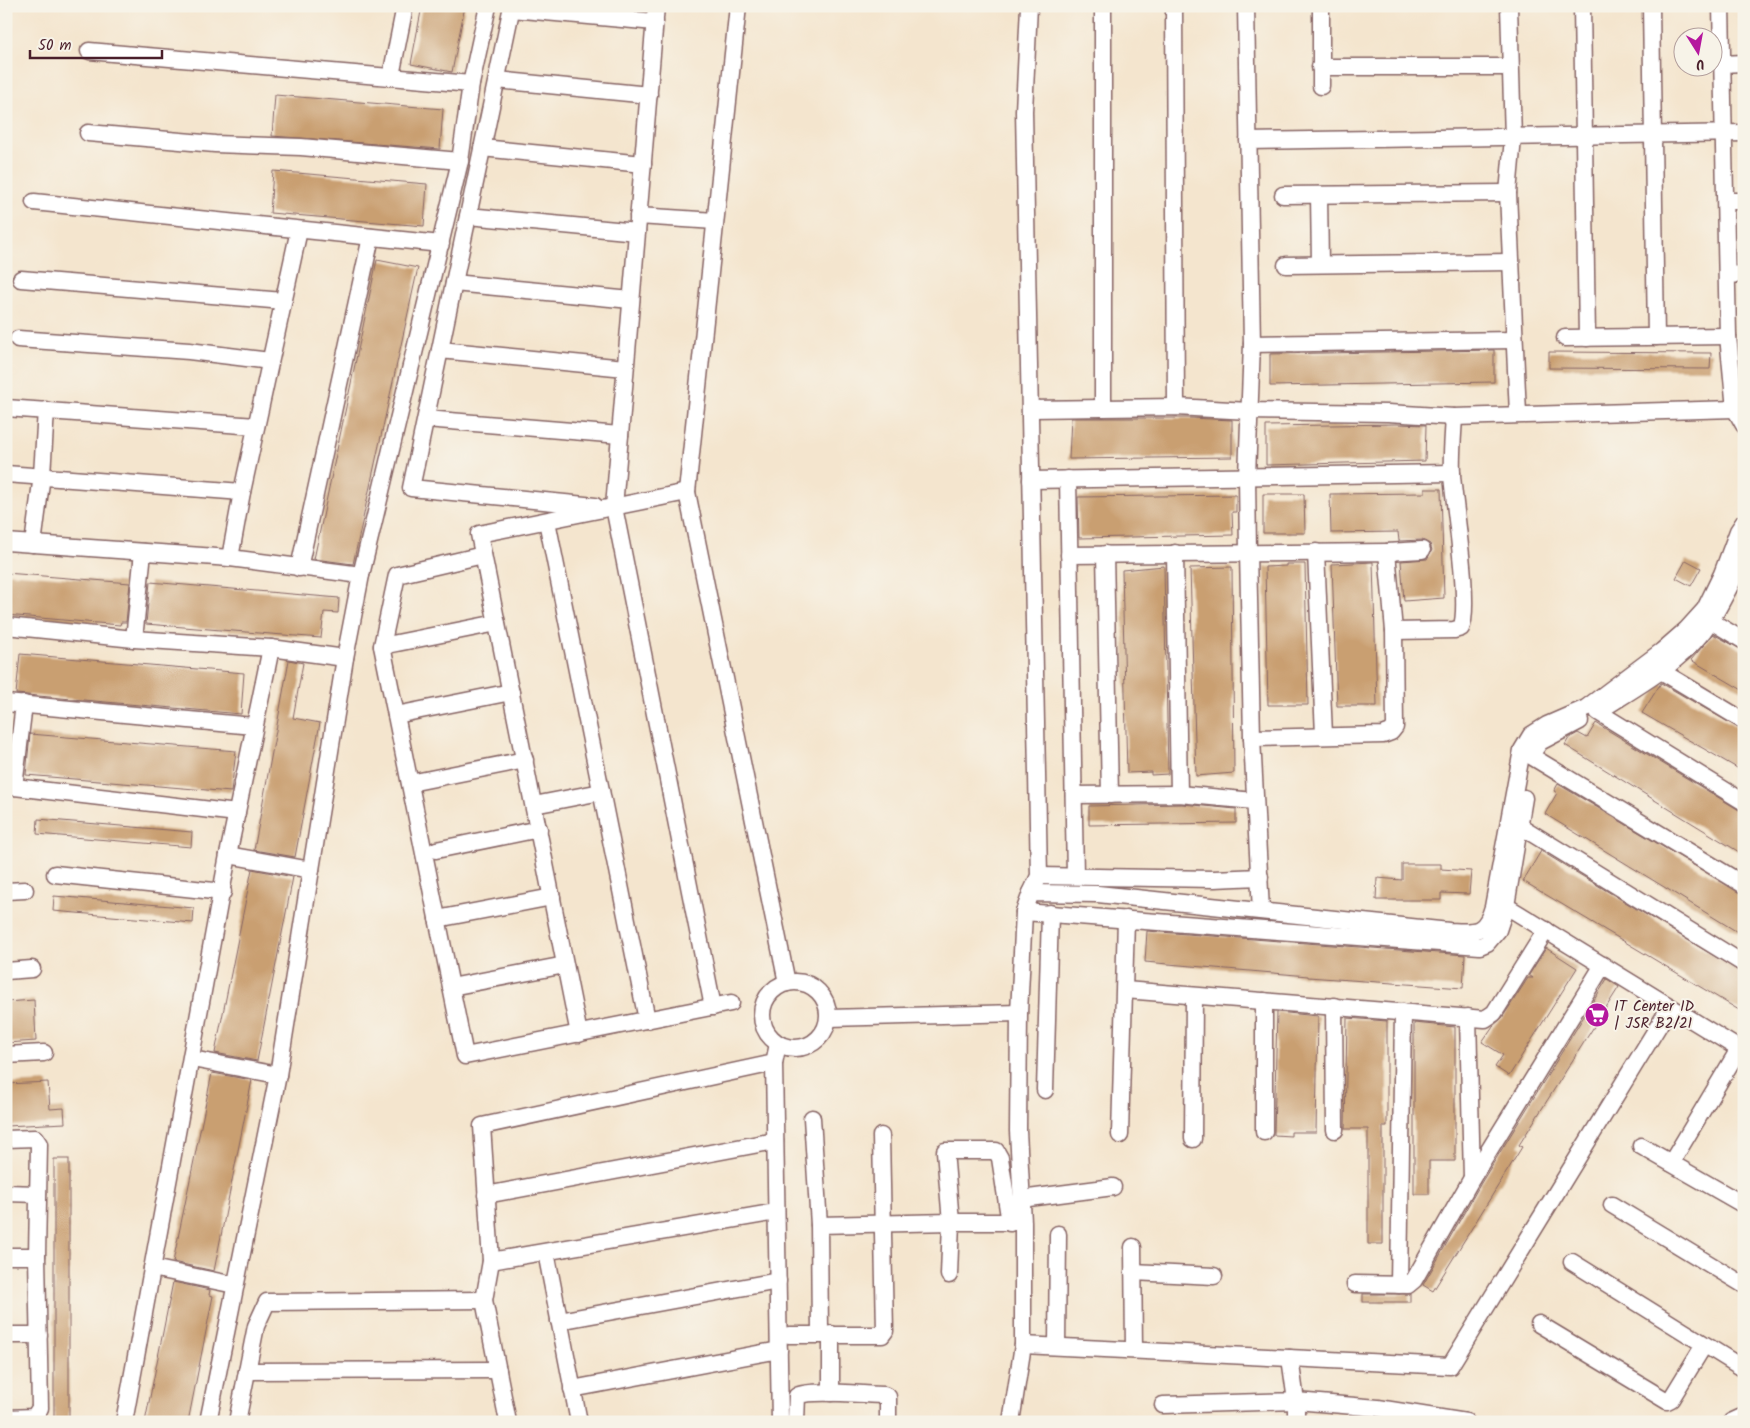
<svg xmlns="http://www.w3.org/2000/svg" width="1750" height="1428" font-family="Kalam,sans-serif">
	<style>
		.building { fill: #c99f71 }
		.lines { fill: none; stroke-linecap: round; stroke-linejoin: round }
		.minor-casing { stroke: #866464; stroke-width: 19 }
		.minor { stroke: #fff; stroke-width: 16 }
		.labels { text-anchor: middle; stroke-width: 4; stroke-linejoin: round; paint-order: stroke }
		.poi-label { font-size: 15px; fill: #4a1f2b; stroke: #f7f3e8; text-anchor: start }
	</style>
	<rect width="100%" height="100%" fill="#f7f3e8"/>
	<filter id="ink" filterUnits="userSpaceOnUse"><feTurbulence type="fractalNoise" baseFrequency=".02" numOctaves="2"/><feDisplacementMap in="SourceGraphic" scale="10" xChannelSelector="R" yChannelSelector="G"/><feConvolveMatrix kernelMatrix="1 2 1 2 8 2 1 2 1" color-interpolation-filters="sRGB"/></filter>
	<filter id="wash" filterUnits="userSpaceOnUse"><feTurbulence type="fractalNoise" baseFrequency=".0096" numOctaves="4" result="noise"/><feDisplacementMap in="SourceGraphic" scale="20" xChannelSelector="R" yChannelSelector="G"/><feGaussianBlur stdDeviation="1.12" result="paint"/><feColorMatrix in="noise" values="0 0 0 0 0 0 0 0 0 0 0 0 0 0 0 0 0 1.4 0 .05"/><feComposite in="paint" operator="in"/></filter>
	<g filter="url(#wash)">
		<rect width="100%" height="100%" fill="#f4e5ce"/>
		<g id="blocks">
			<g class="building">
				<path d="M422,6H465L452,72L411,64Z"/>
				<path d="M275,95L443,109L440,149L272,136Z"/>
				<path d="M273,171L427,184L424,226L270,213Z"/>
				<path d="M377,260L418,268L415,281L353,564L314,559Z"/>
				<path d="M1494,350V382L1270,386V354Z"/>
				<path d="M1549,352L1711,353L1710,369L1549,368Z"/>
				<path d="M1071,418H1190L1232,420V457L1069,459Z"/>
				<path d="M1397,424L1426,425L1425,461L1266,465V426Z"/>
				<path d="M1425,489H1441L1444,598L1404,601L1401,561L1427,559L1432,550L1430,544L1422,540L1399,541L1398,532L1331,533L1330,494L1425,493Z"/>
				<path d="M1263,494H1304L1305,533H1263Z"/>
				<path d="M1236,495V512H1232L1233,535L1079,538L1078,497Z"/>
				<path d="M1686,560L1701,568L1691,586L1676,578Z"/>
				<path d="M1373,562L1377,706H1337L1332,564Z"/>
				<path d="M1286,564H1305L1308,705H1268L1265,567L1286,566Z"/>
				<path d="M1164,566L1168,774L1151,775V772L1127,773L1122,570Z"/>
				<path d="M1232,567L1234,773L1196,776L1190,568Z"/>
				<path d="M6,573L130,583L126,622H121L120,625L6,615Z"/>
				<path d="M150,582L339,598L338,613L324,612L321,638L146,624Z"/>
				<path d="M1713,634L1744,651V691L1691,660Z"/>
				<path d="M20,654L244,673L241,714L16,694Z"/>
				<path d="M289,660L303,663L293,718L320,723L295,857L254,850Z"/>
				<path d="M1661,683L1744,731V772L1642,713Z"/>
				<path d="M1596,723L1744,813V855L1565,745L1569,738L1578,733L1587,738Z"/>
				<path d="M30,734L236,751L231,792L26,775Z"/>
				<path d="M1558,784L1744,895V936L1545,814L1557,793L1554,791Z"/>
				<path d="M1182,804L1236,809V823L1089,825V806Z"/>
				<path d="M38,819L192,832L191,847L37,834Z"/>
				<path d="M1541,851L1744,974V1013L1523,881Z"/>
				<path d="M1402,864H1441V869L1471,871L1469,894L1441,893V900H1376L1377,878L1402,880Z"/>
				<path d="M252,869L293,877L257,1061L215,1053Z"/>
				<path d="M54,896L194,908L193,923L53,911Z"/>
				<path d="M1147,931L1465,955L1463,988L1308,977V976L1145,962Z"/>
				<path d="M1546,948L1577,968L1509,1076L1495,1067L1503,1055L1482,1042L1493,1026L1502,1018L1528,978H1533L1529,975Z"/>
				<path d="M1607,979L1619,987L1519,1145L1522,1147L1433,1291L1423,1285L1481,1183Z"/>
				<path d="M34,1000L36,1041L6,1043V1002Z"/>
				<path d="M1277,1012L1318,1016L1316,1132H1291V1136L1274,1135Z"/>
				<path d="M1347,1018L1387,1021V1126H1383V1244H1368V1129H1345Z"/>
				<path d="M1414,1023L1455,1027V1161H1429V1194H1414Z"/>
				<path d="M212,1073L252,1080L214,1271L173,1262Z"/>
				<path d="M48,1082L50,1109L64,1108L65,1123L6,1126V1084Z"/>
				<rect x="54" y="1159" width="15" height="263"/>
				<path d="M173,1282L210,1290L209,1295L213,1296L209,1316L188,1422H145Z"/>
				<rect x="1363" y="1294" width="47" height="8"/>
			</g>
		</g>
	</g>
	<g filter="url(#ink)">
		<use href="#blocks" fill-opacity="0" stroke="#866464" stroke-width="1"/>
		<g class="lines">
			<defs>
				<g id="minor">
					<path d="M512,6L411,488L595,506"/>
					<path d="M656,6L614,507L713,1007"/>
					<path d="M738,6L687,492L787,983"/>
					<path d="M1029,6L1024,111L1039,876L1031,893"/>
					<path d="M1174,6L1176,407"/>
					<path d="M1246,6L1252,344L1247,476L1248,552L1252,738L1261,911"/>
					<path d="M1321,6V86"/>
					<path d="M1509,6L1513,138L1508,193L1518,414"/>
					<path d="M1582,6L1587,338"/>
					<path d="M1651,6L1656,337"/>
					<path d="M1721,6L1728,336L1735,409L1744,425"/>
					<path d="M512,9L655,22"/>
					<path d="M89,51L471,84"/>
					<path d="M1721,64L1744,63"/>
					<path d="M1320,67H1510"/>
					<path d="M391,76L405,6"/>
					<path d="M497,80L649,95"/>
					<path d="M88,133L215,144L301,147L460,161"/>
					<path d="M1248,141L1744,133"/>
					<path d="M482,148L643,164"/>
					<path d="M1283,195L1508,193"/>
					<path d="M1319,195L1320,264"/>
					<path d="M1726,201H1744"/>
					<path d="M34,202L441,244"/>
					<path d="M468,216L637,232"/>
					<path d="M638,216L715,221"/>
					<path d="M1286,265L1510,262"/>
					<path d="M1728,275L1744,274"/>
					<path d="M21,279L283,301"/>
					<path d="M454,283L631,300"/>
					<path d="M1565,338L1728,336"/>
					<path d="M18,339L189,351L270,361"/>
					<path d="M1252,344L1514,340"/>
					<path d="M440,350L625,368"/>
					<path d="M6,408L256,426"/>
					<path d="M1103,408V6"/>
					<path d="M1031,409L1176,407L1249,411L1388,413L1454,417L1735,409"/>
					<path d="M426,419L620,435"/>
					<path d="M6,474L242,492"/>
					<path d="M1068,479L1075,876"/>
					<path d="M1031,480L1452,473"/>
					<path d="M547,521L647,1020"/>
					<path d="M6,542L230,558L361,575L345,658L278,1075L208,1422"/>
					<path d="M33,544L42,475L46,410"/>
					<path d="M1316,552L1324,735"/>
					<path d="M1387,552L1422,550"/>
					<path d="M1175,553L1179,794"/>
					<path d="M1105,554L1110,795"/>
					<path d="M483,555L397,575L382,646L465,1056L731,1003"/>
					<path d="M1069,555L1387,552L1394,631L1395,727L1391,732L1383,735L1252,738"/>
					<path d="M230,558L242,492L299,230"/>
					<path d="M299,568L371,237"/>
					<path d="M361,575L460,161L471,84L488,6"/>
					<path d="M1711,621L1744,641"/>
					<path d="M6,626L134,639L271,648L345,658"/>
					<path d="M1394,631L1454,630L1461,628C1471,607 1454,505 1452,475C1451,456 1453,436 1454,417"/>
					<path d="M134,639L143,552"/>
					<path d="M382,646L497,623"/>
					<path d="M1661,671L1744,721"/>
					<path d="M6,703L253,726"/>
					<path d="M1602,709C1641,684 1685,661 1711,620C1723,601 1733,579 1744,559"/>
					<path d="M1598,712L1744,802"/>
					<path d="M396,715L511,692"/>
					<path d="M1533,752L1540,742L1580,721"/>
					<path d="M1531,756L1744,885"/>
					<path d="M410,783L525,760"/>
					<path d="M6,786L237,813"/>
					<path d="M14,787L24,704"/>
					<path d="M1074,795L1179,794L1254,801"/>
					<path d="M534,805L601,792"/>
					<path d="M1520,826L1744,964"/>
					<path d="M436,850L539,829"/>
					<path d="M228,855L311,870"/>
					<path d="M55,874L223,892"/>
					<path d="M1039,876L1214,879L1260,877"/>
					<path d="M6,891L25,890"/>
					<path d="M1506,906L1744,1052"/>
					<path d="M1024,912L1480,946L1487,943L1498,930L1506,906L1524,798"/>
					<path d="M437,919L552,897"/>
					<path d="M6,971L32,969"/>
					<circle cx="795" cy="1015" r="33"/>
					<path d="M451,987L565,965"/>
					<path d="M1125,990L1485,1019L1494,1013L1546,930"/>
					<path d="M1264,1001V1132"/>
					<path d="M1334,1006L1335,1130"/>
					<path d="M1468,1017L1472,1178"/>
					<path d="M829,1018L1019,1013"/>
					<path d="M579,1034L479,534L687,492"/>
					<path d="M6,1055L44,1053"/>
					<path d="M192,1059L278,1075"/>
					<path d="M774,1063L780,1422"/>
					<path d="M1045,1090L1050,913"/>
					<path d="M812,1118L819,1225L820,1334"/>
					<path d="M1120,1135L1126,919"/>
					<path d="M6,1139L35,1138L39,1144L37,1256L40,1408L34,1417L6,1418"/>
					<path d="M1193,1139L1194,996"/>
					<path d="M1641,1146L1744,1205"/>
					<path d="M1671,1163L1739,1049"/>
					<path d="M6,1193L38,1194"/>
					<path d="M486,1195L775,1141"/>
					<path d="M1021,1199L1113,1187"/>
					<path d="M1612,1205L1744,1285"/>
					<path d="M819,1225L951,1222H1020"/>
					<path d="M1133,1247L1134,1350"/>
					<path d="M546,1252L579,1422"/>
					<path d="M6,1256H37"/>
					<path d="M491,1261L776,1212"/>
					<path d="M1572,1262L1744,1369"/>
					<path d="M152,1268L235,1285"/>
					<path d="M1133,1272L1214,1276"/>
					<path d="M949,1275L951,1222L945,1151H996L1000,1158L1010,1223"/>
					<path d="M1355,1284L1408,1285L1414,1280L1472,1178L1603,965"/>
					<path d="M1399,1285L1403,1012"/>
					<path d="M559,1321L778,1281"/>
					<path d="M1539,1324L1667,1401L1671,1399L1704,1345"/>
					<path d="M831,1334V1393"/>
					<path d="M6,1335H39"/>
					<path d="M789,1335H882L885,1331L881,1136"/>
					<path d="M1023,1345L1450,1366L1670,1007"/>
					<path d="M1057,1346L1058,1234"/>
					<path d="M247,1371L498,1370"/>
					<path d="M572,1389L779,1350"/>
					<path d="M1163,1405L1296,1401L1290,1358"/>
					<path d="M124,1422L228,855L271,648"/>
					<path d="M237,1422L256,1326L267,1302L484,1300"/>
					<path d="M508,1422L484,1300L491,1261L482,1126L774,1063L778,1044"/>
					<path d="M796,1422L797,1396C810,1389 866,1395 884,1395L888,1397V1422"/>
					<path d="M1011,1422L1023,1345V1222L1018,1131L1019,1013L1024,912L1031,893L1098,894L1449,931C1474,932 1485,935 1493,907L1522,750L1531,735L1547,725L1586,708L1662,651L1686,630L1705,609L1722,574L1738,531L1744,522"/>
					<path d="M1296,1422V1401L1378,1408L1466,1422"/>
					<path d="M1731,1422L1744,1416"/>
				</g>
			</defs>
			<use href="#minor" class="minor-casing"/>
			<use href="#minor" class="minor"/>
		</g>
	</g>
	<defs>
		<symbol id="supermarket-disc" viewBox="-11 -11 22 22"><circle r="9.5" fill="#b5179e" stroke="#f7f3e8"/><path d="M-6-5.5h2.5l.6 2H6L4.5 2H-2.5L-4.4-4H-6ZM-1.5 3.2a1.3 1.3 0 1 0 .1 0ZM3 3.2a1.3 1.3 0 1 0 .1 0Z" fill="#fff"/></symbol>
	</defs>
	<g fill-rule="evenodd">
		<use href="#supermarket-disc" x="1583" y="1001" width="28" height="28"/>
	</g>
	<g class="labels">
		<g class="poi-label">
			<text x="1614" y="1011">IT Center ID<tspan x="1614" dy="17">| JSR B2/21</tspan></text>
		</g>
	</g>
	<rect width="1750" height="1428" fill="none" stroke="#f7f3e8" stroke-width="25"/>
	<g transform="translate(1698 52) rotate(169)"><circle r="24" fill="#f7f3e8" stroke="#b29e9c"/>
	<path d="M0-4L9 19L0 12L-9 19Z" fill="#b5179e"/>
	<text y="-8" font-size="14" font-weight="bold" text-anchor="middle" fill="#4a1f2b">U</text>
	</g>
	<path d="M30 50v8h132v-8" fill="none" stroke="#4a1f2b" stroke-width="2.5"/>
	<text x="38" y="50" font-size="15" fill="#4a1f2b" stroke="#f7f3e8" stroke-width="4" paint-order="stroke">50 m</text>
</svg>
